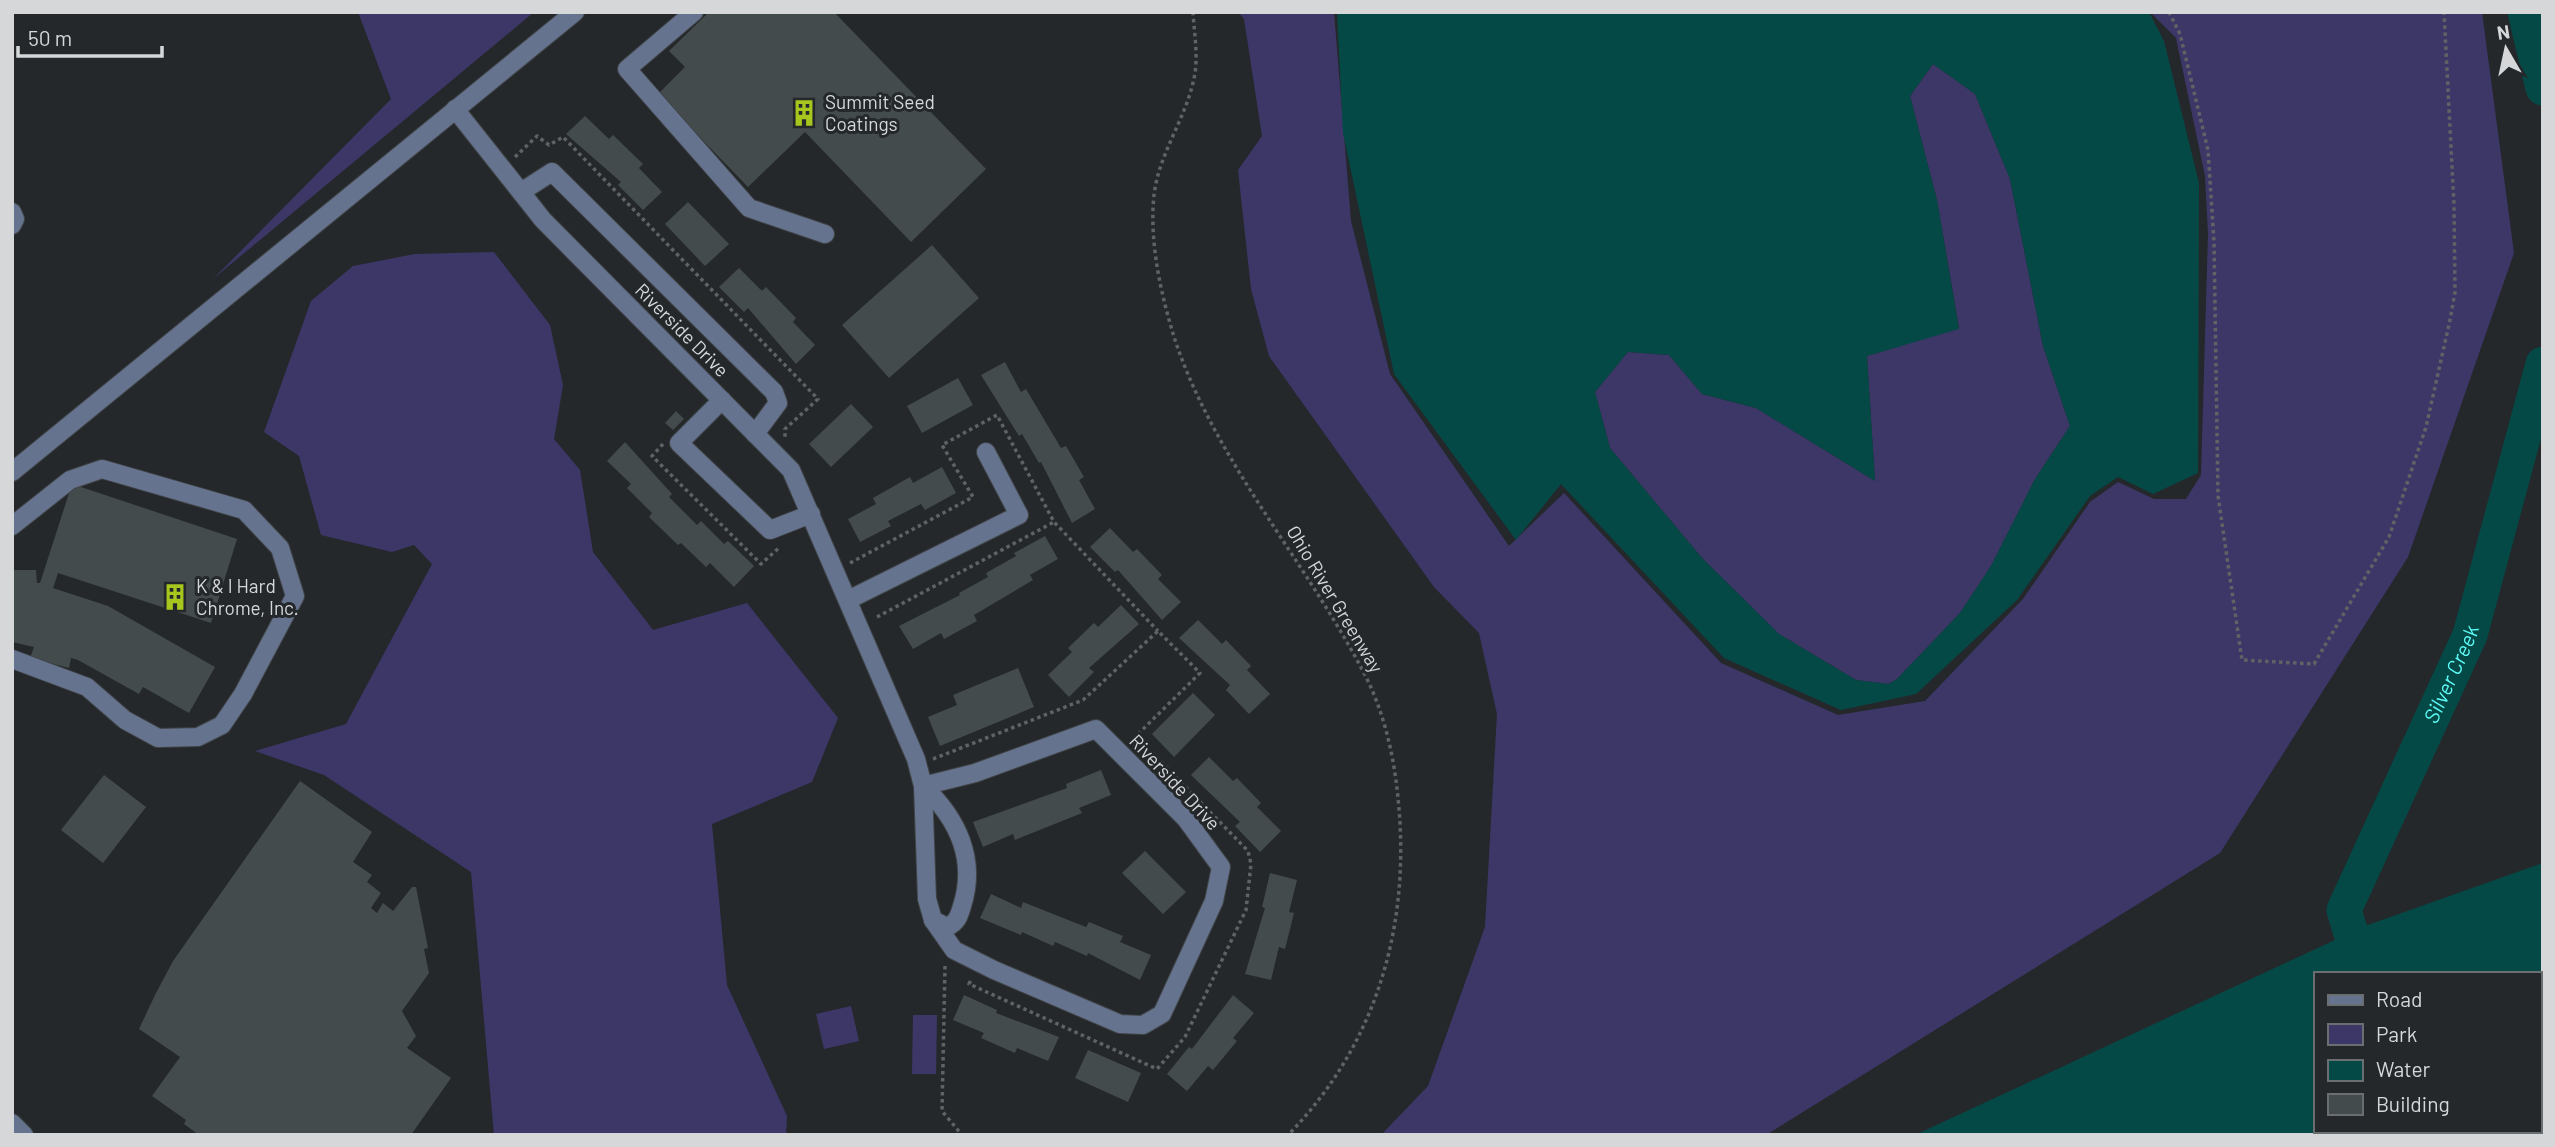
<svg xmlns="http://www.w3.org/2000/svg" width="2555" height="1147" font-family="Barlow,sans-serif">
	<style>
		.green { fill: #3d3768 }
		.water { fill: #054947; fill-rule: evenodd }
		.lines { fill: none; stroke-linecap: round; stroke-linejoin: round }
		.river { stroke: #054947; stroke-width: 35 }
		.building { fill: #444b4c }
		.minor-casing { stroke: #404447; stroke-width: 20 }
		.path { stroke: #5f6365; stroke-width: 3.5; stroke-dasharray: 3.5 3.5; stroke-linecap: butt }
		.minor { stroke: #65738e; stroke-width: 18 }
		.labels { text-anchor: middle; stroke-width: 6; stroke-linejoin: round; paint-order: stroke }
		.poi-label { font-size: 19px; fill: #d5d7d9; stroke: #24282b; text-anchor: start }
		.street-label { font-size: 19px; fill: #d5d7d9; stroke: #24282b }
		.water-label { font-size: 21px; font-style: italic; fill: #5cfcf7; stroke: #24282b }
	</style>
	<rect width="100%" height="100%" fill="#24282b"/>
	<g class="green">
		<path d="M358,12H534L213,279L391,99Z"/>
		<path d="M1238,12H1334L1351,221L1390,374L1509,546L1564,493L1721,663L1838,715L1925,701L2023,599L2090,502L2118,482L2154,499H2186L2201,475L2208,234L2205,176L2176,38L2150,12H2482L2514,253L2408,557L2220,853L1766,1135H1381L1428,1086L1485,927L1497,714L1479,633L1434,587L1269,356L1251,289L1238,170L1262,136L1244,19Z"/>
		<path d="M1933,64L1975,94L2010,179L2043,346L2070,426L2035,479L1991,566L1960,613L1896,680L1888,684L1856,680L1779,634L1702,558L1610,448L1595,392L1628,352L1669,355L1702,394L1756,408L1875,481L1867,356L1959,328L1937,200L1910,96Z"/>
		<path d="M494,252L550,325L563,385L554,439L580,470L593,552L653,630L747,603L838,718L812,782L712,824L727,985L787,1116L786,1135H494L471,872L324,775L255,751L346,724L432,564L414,545L392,552L321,535L299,456L264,432L311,301L353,266L415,254Z"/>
		<path d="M851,1006L859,1041L824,1049L816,1014Z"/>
		<path d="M913,1015H937L936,1074H912Z"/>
	</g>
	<g class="water">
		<path d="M1337,12H2149L2164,41L2199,183L2198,473L2153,494L2118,477L2090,496L2017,600L1916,694L1841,710L1724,658L1561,484L1516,540L1394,374L1343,133ZM1933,64L1975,94L2010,179L2043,346L2070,426L2035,479L1991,566L1960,613L1896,680L1888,684L1856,680L1779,634L1702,558L1610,448L1595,392L1628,352L1669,355L1702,394L1756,408L1875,481L1867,356L1959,329L1937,200L1910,96Z"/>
		<path d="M2543,863V1135H1915L2365,926ZM2315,974H2539V1131H2315Z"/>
	</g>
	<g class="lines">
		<g class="river">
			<path d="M2525,12L2543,88"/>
			<path id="s1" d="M2363,974L2344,910L2470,635L2543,364"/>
		</g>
	</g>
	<g class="building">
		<path d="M709,12H834L986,169L911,242L805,132L748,187L658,94L685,67L669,51Z"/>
		<path d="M585,116L609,139L613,135L643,164L639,168L662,192L643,210L618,185L621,182L566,134Z"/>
		<path d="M688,202L729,244L705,266L665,224Z"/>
		<path d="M932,245L979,298L889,378L842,325Z"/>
		<path d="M739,268L762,291L766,287L796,318L793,322L815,345L796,364L748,308L744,312L719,287Z"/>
		<path d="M1005,362L1021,392L1026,389L1061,448L1066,446L1084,477L1079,480L1095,509L1072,523L1041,462L1039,463L1022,434L1019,436L981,375Z"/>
		<path d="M958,378L973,405L922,433L907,406Z"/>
		<path d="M851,404L873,427L831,467L809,444Z"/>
		<path d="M676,411L684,419L673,430L665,423Z"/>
		<path d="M625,442L672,494L669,497L697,525L701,521L724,544L728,541L754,566L734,587L710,563L706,567L681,543L678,545L649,517L652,513L627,488L631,484L607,461Z"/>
		<path d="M942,467L956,493L925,510L921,504L888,521L891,526L860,542L848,519L876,504L873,498L910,477L913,483Z"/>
		<path d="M72,484L237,539L211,623L58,573L53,588L108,606L215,667L189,713L143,687L139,694L78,660L71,658L69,668L30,658L34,647L12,642V570H36L37,583H40Z"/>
		<path d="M1110,528L1133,552L1137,549L1162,575L1158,579L1181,602L1162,620L1118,570L1115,572L1090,547Z"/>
		<path d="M1045,536L1058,559L1030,575L1033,580L974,615L977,621L944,639L941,633L913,649L899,626L960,595L959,593L988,577L986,573L1016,556L1014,553Z"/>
		<path d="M1121,605L1139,624L1089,668L1094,672L1069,697L1048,675L1072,652L1068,648L1094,623L1098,627Z"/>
		<path d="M1198,620L1222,644L1226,640L1251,666L1247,670L1270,694L1249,714L1226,690L1230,685L1179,638Z"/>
		<path d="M1018,668L1034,707L940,746L928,717L957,705L953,695Z"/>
		<path d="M1193,693L1215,715L1174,757L1152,734Z"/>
		<path d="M1209,757L1233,781L1237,778L1261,803L1257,807L1281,831L1260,852L1235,826L1240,822L1191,775Z"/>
		<path d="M1101,770L1111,795L1079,808L1082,813L1015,840L1013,834L983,847L973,822L1067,788L1066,784Z"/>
		<path d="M104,775L146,807L103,863L61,830Z"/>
		<path d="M300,781L372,832L353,862L372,875L367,882L381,893L371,908L377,913L383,903L393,911L412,887H416L428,948L424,949L429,973L402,1011L416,1036L407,1048L451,1078L411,1135H199L184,1124L186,1120L152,1096L180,1057L139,1029L155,995L173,961Z"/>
		<path d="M1145,851L1186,892L1163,914L1122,873Z"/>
		<path d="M1270,873L1297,880L1289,912L1294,913L1285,949L1279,947L1271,980L1245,974L1265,908L1262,907Z"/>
		<path d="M991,894L1021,908L1023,902L1086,927L1089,922L1123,936L1120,942L1151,955L1140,980L1088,953L1087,956L1055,942L1053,946L1022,932L1021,935L980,918Z"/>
		<path d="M964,995L997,1010L996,1013L1059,1037L1048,1061L1017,1048L1015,1053L981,1038L984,1033L953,1020Z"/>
		<path d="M1233,995L1254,1013L1233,1038L1237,1041L1213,1070L1208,1066L1187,1091L1167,1074L1189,1047L1192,1049Z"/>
		<path d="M1088,1050L1141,1073L1128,1102L1075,1078Z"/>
	</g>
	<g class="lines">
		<defs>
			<g id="minor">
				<path d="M694,12L627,69L749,208L825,234"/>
				<path d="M455,109L543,220L791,470L916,759L923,786L975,773L1096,729L1186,819L1221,867L1214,901L1162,1014L1143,1025L1120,1024L994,970L954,950L933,920"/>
				<path d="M521,192L552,172L774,392L778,403L755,434"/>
				<path d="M12,212L15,219L12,225"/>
				<path d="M722,400L679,443L770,530L811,514"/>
				<path d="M12,472L575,12"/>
				<path d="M12,526L70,480L102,469L244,510L280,548L295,596L243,694L222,725L198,737L158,738L125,720L87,687L12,659"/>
				<path d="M848,600L1019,515L986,452"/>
				<path d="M923,786C957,818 977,859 962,906C959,916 957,923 947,927L933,920L927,899Z"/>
				<path d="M12,1123L24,1135"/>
			</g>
		</defs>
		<use href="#minor" class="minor-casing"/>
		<g class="path">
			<path d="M1193,12C1194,31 1198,54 1195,73C1188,116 1159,152 1154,195C1149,242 1161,295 1175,340C1216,462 1306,561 1365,675C1384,712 1394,756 1398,798C1411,923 1378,1043 1288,1135"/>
			<path d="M2169,12L2180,34L2208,150L2214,242L2218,496L2242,660L2314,664L2389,537L2426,427L2450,320L2455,292L2454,205L2444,12"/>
			<path d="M515,157L537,136L549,145L563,137L818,399L785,429V437"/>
			<path d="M663,444L652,456L761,564L780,547"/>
			<path d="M850,563L973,497L942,445L997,415L1054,522L1158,631"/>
			<path d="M877,617L1054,522"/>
			<path d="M933,759L1083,700L1158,631L1200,673L1136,736L1248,851L1251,864L1246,910L1185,1037L1157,1069L969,984L972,978"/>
			<path d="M945,966L942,1111L962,1135"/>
		</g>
		<use href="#minor" class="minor"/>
	</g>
	<defs>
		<symbol id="building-bare" viewBox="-9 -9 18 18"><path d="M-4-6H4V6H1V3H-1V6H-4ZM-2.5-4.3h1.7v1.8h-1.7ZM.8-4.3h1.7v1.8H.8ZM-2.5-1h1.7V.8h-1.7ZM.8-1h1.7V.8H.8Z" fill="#a8c71e" stroke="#24282b" stroke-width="2.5" paint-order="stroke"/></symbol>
	</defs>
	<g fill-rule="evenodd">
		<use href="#building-bare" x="785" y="94" width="38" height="38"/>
		<use href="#building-bare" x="156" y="578" width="38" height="38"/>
	</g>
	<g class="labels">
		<g class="poi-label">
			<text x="825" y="109">Summit Seed<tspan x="825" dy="22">Coatings</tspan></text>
			<text x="196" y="593">K &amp; I Hard<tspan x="196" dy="22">Chrome, Inc.</tspan></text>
		</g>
		<g class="street-label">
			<text transform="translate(682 330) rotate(45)" y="7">Riverside Drive</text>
			<text transform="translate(1335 599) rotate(59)" y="7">Ohio River Greenway</text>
			<text transform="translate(1175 782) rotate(47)" y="7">Riverside Drive</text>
		</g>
		<g class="water-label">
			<text dy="7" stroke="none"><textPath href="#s1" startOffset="326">Silver Creek</textPath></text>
		</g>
	</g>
	<rect width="2555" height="1147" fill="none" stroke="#d5d7d9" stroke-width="28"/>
	<rect x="2314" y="972" width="228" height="161" fill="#24282b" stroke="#6b6e71" stroke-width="2"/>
	<rect x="2328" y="995" width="35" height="10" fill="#65738e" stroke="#6b6e71" stroke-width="2"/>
	<text x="2376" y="1007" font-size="21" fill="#d5d7d9">Road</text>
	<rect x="2328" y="1024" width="35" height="21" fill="#3d3768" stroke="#6b6e71" stroke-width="2"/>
	<text x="2376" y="1042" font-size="21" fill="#d5d7d9">Park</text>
	<rect x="2328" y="1060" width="35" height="21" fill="#054947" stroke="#6b6e71" stroke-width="2"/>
	<text x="2376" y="1077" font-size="21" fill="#d5d7d9">Water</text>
	<rect x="2328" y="1094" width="35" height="21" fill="#444b4c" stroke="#6b6e71" stroke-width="2"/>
	<text x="2376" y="1112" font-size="21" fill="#d5d7d9">Building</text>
	<g transform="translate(2506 49) rotate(351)" stroke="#24282b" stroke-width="5" paint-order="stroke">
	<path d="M0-5L12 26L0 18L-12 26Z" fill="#d5d7d9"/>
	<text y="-10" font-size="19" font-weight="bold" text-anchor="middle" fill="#d5d7d9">N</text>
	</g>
	<path d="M18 46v10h144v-10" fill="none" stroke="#d5d7d9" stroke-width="3.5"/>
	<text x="28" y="46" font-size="21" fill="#d5d7d9" stroke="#24282b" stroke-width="5" paint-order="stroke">50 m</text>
</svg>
